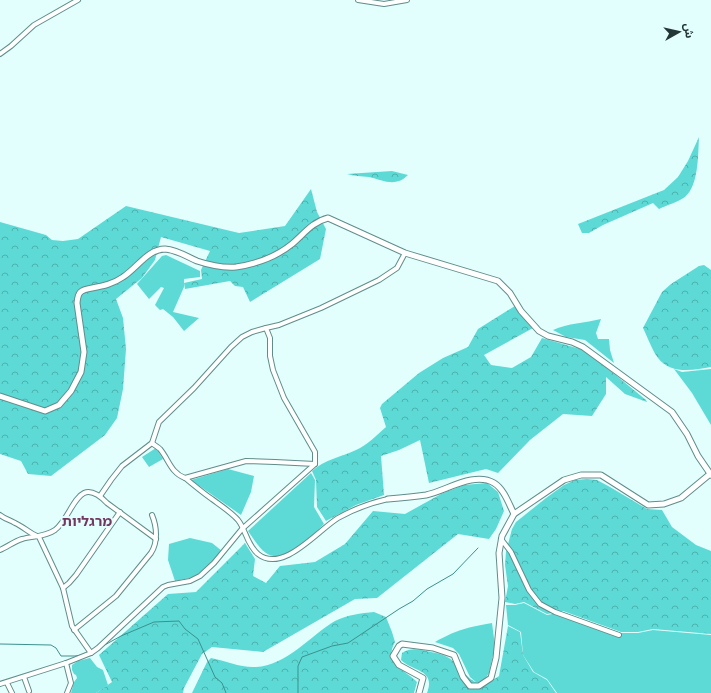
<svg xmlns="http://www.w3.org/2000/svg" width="711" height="693" font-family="'Sofia Sans Condensed','Noto Sans Arabic','Noto Sans Hebrew',sans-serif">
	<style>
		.grass { fill: #5ddad6 }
		.forest { fill: url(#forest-crowns) }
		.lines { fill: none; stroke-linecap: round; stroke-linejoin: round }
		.stream { stroke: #3c918e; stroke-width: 1 }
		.minor-casing { stroke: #608d8a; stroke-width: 6 }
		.major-casing { stroke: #608d8a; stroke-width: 7 }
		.minor { stroke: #fff; stroke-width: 4 }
		.major { stroke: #fff; stroke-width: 5 }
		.labels { text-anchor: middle; stroke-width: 4; stroke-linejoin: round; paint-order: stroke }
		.quarter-label { font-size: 14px; font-weight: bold; fill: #74375f; stroke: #e2fefd }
	</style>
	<defs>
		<pattern id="forest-crowns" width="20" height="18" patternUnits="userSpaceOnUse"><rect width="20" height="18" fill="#5ddad6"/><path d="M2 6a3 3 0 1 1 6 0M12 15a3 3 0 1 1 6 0" fill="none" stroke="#4db2ae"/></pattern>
	</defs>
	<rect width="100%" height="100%" fill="#e2fefd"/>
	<g class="grass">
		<path d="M166,255L200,271V277L184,279V287L173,312L199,318L184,331L173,317L163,309L160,310L155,305L164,288L161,287L149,299L137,284L162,256Z"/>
		<path d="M601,319L596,333L598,339H609L610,350L614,363L585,340L566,337L553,330C568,323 585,323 601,319Z"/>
		<path d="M674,369L682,372L711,369V425L692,393Z"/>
		<path d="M156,448L163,459L149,467L142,457Z"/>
		<path d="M228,469L254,476L251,492L241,515L191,480Z"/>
		<path d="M311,473L315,480L314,507L324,524C312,536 285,566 266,553C259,548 253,538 248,531Z"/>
		<path d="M190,538L212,543L222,551L214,562L194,577L175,581L168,560L169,544Z"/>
		<path d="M524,603L547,615L563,612L621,633H638L653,630L711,635V693H557L547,679L534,672L523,655L521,632L508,625L506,605H515Z"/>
		<path d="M492,623L495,646L489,673L485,679L477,683L470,677L459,654L453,648L435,642C456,630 469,627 492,623Z"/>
		<path d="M90,658L97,667L103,670L108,685L96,693H71L74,682L77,678L76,675L74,674L72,670V665L78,661Z"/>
	</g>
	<g class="forest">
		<path d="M699,137C698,154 699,185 685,197C678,202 667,205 659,209L653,203L603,225L589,233H582L578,224L664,190L678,177L688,161Z"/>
		<path d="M392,171L408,175C395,188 383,180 369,177C361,176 354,176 347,174Z"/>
		<path d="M311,189L317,212L326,229L320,259L250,302L243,287L235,286L230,281L185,289L184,283L202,279L201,270L210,251L161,237L155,260L142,278L116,299L123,318L126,349L123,389L117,418L105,435L51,476L28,474L21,461L0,454V222L46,235L52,240L63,241L78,239L126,206L239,233L285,226Z"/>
		<path d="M704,265L711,270V367C694,370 671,375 658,358C653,352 647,336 643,328L662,292L671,284L699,266Z"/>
		<path d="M515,306L533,328L484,355L491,365L512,368L531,357L542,338L580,349L590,354L646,400L647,402L625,394L606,377V394L592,416L563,414L530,440L498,473L486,469L429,483L420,440L399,450L381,456L384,495L356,505L326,521L317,507L316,480L312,471C324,460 341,457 356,450C367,445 377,435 386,427L380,408L382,404L419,373L443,358L468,347L478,329Z"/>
		<path d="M587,479L597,480L610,487L647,509L662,510L672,527L696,545L711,551V634L653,629L638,632H621L563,611L547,614L524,602L515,604L505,602L508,586L505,565L506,552L512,529L516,522L546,498L564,485L575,480Z"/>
		<path d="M487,483L498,492L504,511L496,529L489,539L458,534L377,598L355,599L263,652L212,647L202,654L184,688L183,693H96L112,682L99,655L168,594L196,592L245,543L255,559L253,576L266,583L280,566L315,562L345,544L373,511L405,514L441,494L464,485Z"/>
		<path d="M374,612L386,617L392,632L395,642C383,664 404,669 417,682L414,693H192L207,662L211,658C226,661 241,668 256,667C286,666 311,635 335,621C347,615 361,613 374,612Z"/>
		<path d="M508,626L520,632L523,655L533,672L547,680L556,693H427C436,669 413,672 401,660L402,653C410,648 417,649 426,651C436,653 446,654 454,662C469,677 476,693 499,676Z"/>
	</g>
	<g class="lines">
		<g class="stream">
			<path d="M0,644L51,645L56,648L61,656H75L82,655"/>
			<path d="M101,647L121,636L154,622L179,621L185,629L198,639L215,677L222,683L226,693"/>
			<path d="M298,693V666L302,657L332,646L348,643L399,609L413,601L427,589L453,574L478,548"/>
		</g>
		<defs>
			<g id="minor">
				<path d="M358,0L384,4L407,0"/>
				<path d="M0,54L11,46L34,25L78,0"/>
				<path d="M266,328L279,325L321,308L379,280L397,268L405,253"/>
				<path d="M152,443C154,445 158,447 160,449C169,460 171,473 185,478C194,485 203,493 212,499C220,505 231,512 238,520C246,530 247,545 258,554C283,574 318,530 338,518C354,509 370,503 388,499"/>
				<path d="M185,478L246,461L275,462L315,464"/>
				<path d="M0,515C5,519 10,520 15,523C24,527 29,533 39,537L63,588L72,626L91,653"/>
				<path d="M501,539L511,552L529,590L540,604L555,612L619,635"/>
				<path d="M0,550C7,547 15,541 22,539C33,536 45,537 55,530C74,515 77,472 107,503L156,539"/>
				<path d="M63,588L69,583L76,575L120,512"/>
				<path d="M74,630L116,596L151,553C158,542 157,527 152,515"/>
				<path d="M66,663L71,683L67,693"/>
				<path d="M24,677L29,691"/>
				<path d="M7,683L12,693"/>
				<path d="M0,684L66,663L91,653L98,648L163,587L168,585L190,581L200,576L214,563L242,529L315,464V452L284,398L273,370L270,356V338L266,328L252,332L242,337L231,347L194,388L159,422L152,443L122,466L111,480L100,496"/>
			</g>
			<g id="major">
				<path d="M0,396L45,411L59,405L71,391L81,372L84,352L77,303C78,292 80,290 92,288C103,286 113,284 123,277C137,268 148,249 165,249C177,250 186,256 197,261C209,265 223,268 236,267C256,264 276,257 292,244C304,234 312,222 328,218L405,253L498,281L510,293L521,311L539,331L548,336L572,342L583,347L672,412L687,434L698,456L711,475"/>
				<path d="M388,499C401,498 413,497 426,495C446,491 474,471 494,483C504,489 509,504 514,514"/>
				<path d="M419,693L423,678L399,665L393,656L399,646L402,644L433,648L454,655L463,677L470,686H479L491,678L496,658L502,598L499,553L502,536L514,514L564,480L581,475H601L648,505L664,504L681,498L710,474"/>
			</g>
		</defs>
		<use href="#minor" class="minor-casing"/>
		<use href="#major" class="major-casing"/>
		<use href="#minor" class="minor"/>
		<use href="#major" class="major"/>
	</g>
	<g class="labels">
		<g class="quarter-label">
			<text x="87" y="526">מרגליות</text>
		</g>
	</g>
	<g transform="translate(679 32) rotate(82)" stroke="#e2fefd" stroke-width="3" paint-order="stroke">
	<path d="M0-3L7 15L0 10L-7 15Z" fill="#243736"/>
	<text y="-6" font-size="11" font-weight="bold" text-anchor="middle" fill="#243736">ش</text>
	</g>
</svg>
